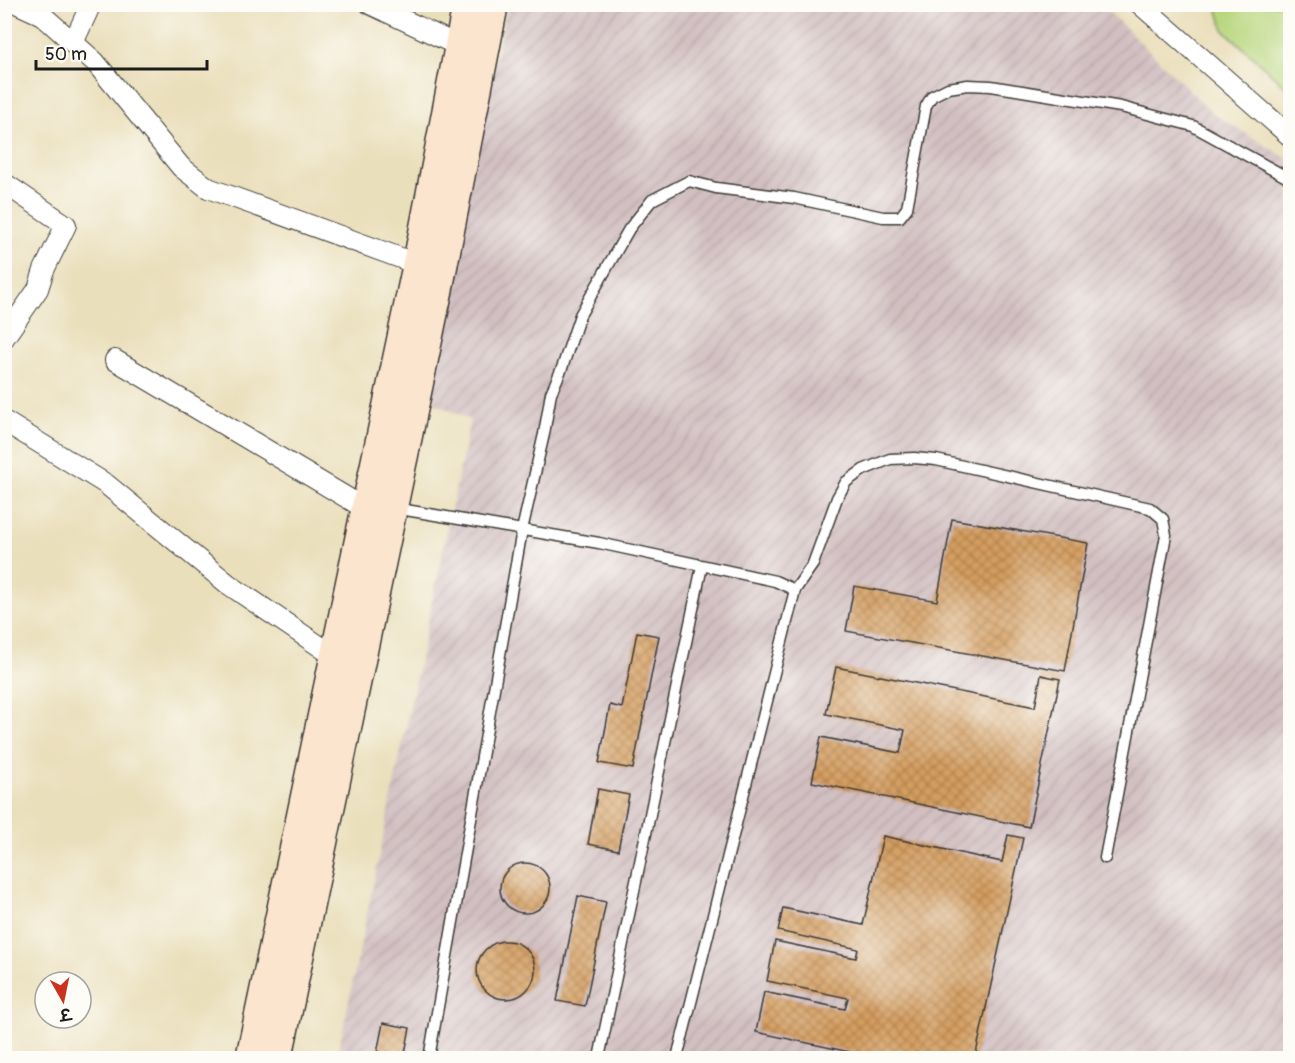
<svg xmlns="http://www.w3.org/2000/svg" width="1295" height="1063" font-family="Pangolin,'Playpen Sans Deva',sans-serif">
	<style>
		.industrial { fill: url(#industrial-furrows) }
		.pitch { fill: #b8d67d; stroke: #6a794c; stroke-width: 1.5 }
		.building { fill: url(#building-cross-hatch) }
		.lines { fill: none; stroke-linecap: round; stroke-linejoin: round }
		.service-casing { stroke: #3b3934; stroke-width: 13 }
		.minor-casing { stroke: #3b3934; stroke-width: 22 }
		.secondary-casing { stroke: #3b3934; stroke-width: 31 }
		.service { stroke: #fff; stroke-width: 10 }
		.minor { stroke: #fff; stroke-width: 20 }
		.secondary { stroke: #fbe5cf; stroke-width: 28 }
	</style>
	<defs>
		<pattern id="industrial-furrows" width="10" height="10" patternUnits="userSpaceOnUse" patternTransform="scale(1.5)"><rect width="10" height="10" fill="#d2bfc1"/><path d="M-1 1l2-2M0 10L10 0M9 11l2-2" fill="none" stroke="#b4a4a5"/></pattern>
		<pattern id="building-cross-hatch" width="8" height="8" patternUnits="userSpaceOnUse" patternTransform="scale(1.5)"><rect width="8" height="8" fill="#d59e60"/><path d="M0 0l8 8M0 8l8-8" fill="none" stroke="#ac804e"/></pattern>
	</defs>
	<rect width="100%" height="100%" fill="#fdfcf7"/>
	<filter id="ink" filterUnits="userSpaceOnUse"><feTurbulence type="fractalNoise" baseFrequency=".0167" numOctaves="2"/><feDisplacementMap in="SourceGraphic" scale="12" xChannelSelector="R" yChannelSelector="G"/><feConvolveMatrix kernelMatrix="1 2 1 2 8 2 1 2 1" color-interpolation-filters="sRGB"/></filter>
	<filter id="wash" filterUnits="userSpaceOnUse"><feTurbulence type="fractalNoise" baseFrequency=".008" numOctaves="4" result="noise"/><feDisplacementMap in="SourceGraphic" scale="24" xChannelSelector="R" yChannelSelector="G"/><feGaussianBlur stdDeviation="1.35" result="paint"/><feColorMatrix in="noise" values="0 0 0 0 0 0 0 0 0 0 0 0 0 0 0 0 0 1.4 0 .05"/><feComposite in="paint" operator="in"/></filter>
	<g filter="url(#wash)">
		<rect width="100%" height="100%" fill="#eadfbb"/>
		<path class="industrial" d="M507,5H1102L1215,115L1290,160V1058H337L470,420L425,398Z"/>
		<path class="pitch" d="M1216,5H1290V91L1224,30Z"/>
		<g id="blocks">
			<g class="building">
				<path d="M952,519L1088,543L1065,671L846,631L854,586L937,601Z"/>
				<path d="M637,632L659,636L633,769L599,763L610,705L622,708Z"/>
				<path d="M836,667L1035,707L1041,675L1060,679L1029,827L812,782L821,737L900,753L905,730L826,714Z"/>
				<path d="M598,789L629,795L618,850L588,844Z"/>
				<path d="M1008,835L1023,838L975,1058H878L756,1032L764,992L845,1009L848,998L767,981L775,941L856,958L858,949L778,931L783,908L863,925L883,836L1002,862Z"/>
				<circle cx="525" cy="888" r="25"/>
				<path d="M578,896L606,902L585,1006L557,1001Z"/>
				<circle cx="506" cy="970" r="29"/>
				<path d="M383,1023L410,1028L404,1058H376Z"/>
				<path d="M530,1054L547,1057L546,1058H530Z"/>
			</g>
		</g>
	</g>
	<g filter="url(#ink)">
		<use href="#blocks" fill-opacity="0" stroke="#3b3934" stroke-width="1.5"/>
		<g class="lines">
			<defs>
				<g id="service">
					<path d="M394,508L599,543L775,581L795,590L813,564L837,498L846,482L863,470L890,459L914,458L936,460L1150,508L1163,519L1166,535L1105,858"/>
					<path d="M429,1058L522,530L544,434L551,393L562,368L580,315L629,229L652,200L689,181L716,188L794,198L883,217H900L907,208L926,106L932,96L948,88L968,85L991,86L1121,107L1193,126L1290,179"/>
					<path d="M599,1058L702,566"/>
					<path d="M677,1058L795,590"/>
				</g>
				<g id="minor">
					<path d="M18,4L42,15L95,62L181,167L208,188L417,264"/>
					<path d="M370,4L459,46"/>
					<path d="M1140,4L1290,136"/>
					<path d="M73,43L91,4"/>
					<path d="M4,183L66,225L44,270L38,289L4,338"/>
					<path d="M115,360L366,509"/>
					<path d="M4,421L106,484L228,584L334,656"/>
				</g>
				<g id="secondary">
					<path d="M250,1058L417,264L467,4"/>
					<path d="M278,1058L438,292L494,4"/>
				</g>
			</defs>
			<use href="#service" class="service-casing"/>
			<use href="#minor" class="minor-casing"/>
			<use href="#secondary" class="secondary-casing"/>
			<use href="#service" class="service"/>
			<use href="#minor" class="minor"/>
			<use href="#secondary" class="secondary"/>
		</g>
	</g>
	<rect width="1295" height="1063" fill="none" stroke="#fdfcf7" stroke-width="24"/>
	<g transform="translate(63 1000) rotate(171)"><circle r="28" fill="#fdfcf7" stroke="#a3a29f" stroke-width="1.5"/>
	<path d="M0-4.5L10 22L0 15L-10 22Z" fill="#c8321e"/>
	<text y="-9" font-size="16" font-weight="bold" text-anchor="middle" fill="#1c1c1c">उ</text>
	</g>
	<path d="M36 60v9h171v-9" fill="none" stroke="#1c1c1c" stroke-width="3"/>
	<text x="45" y="60" font-size="18" fill="#1c1c1c" stroke="#fdfcf7" stroke-width="4.5" paint-order="stroke">50 m</text>
</svg>
